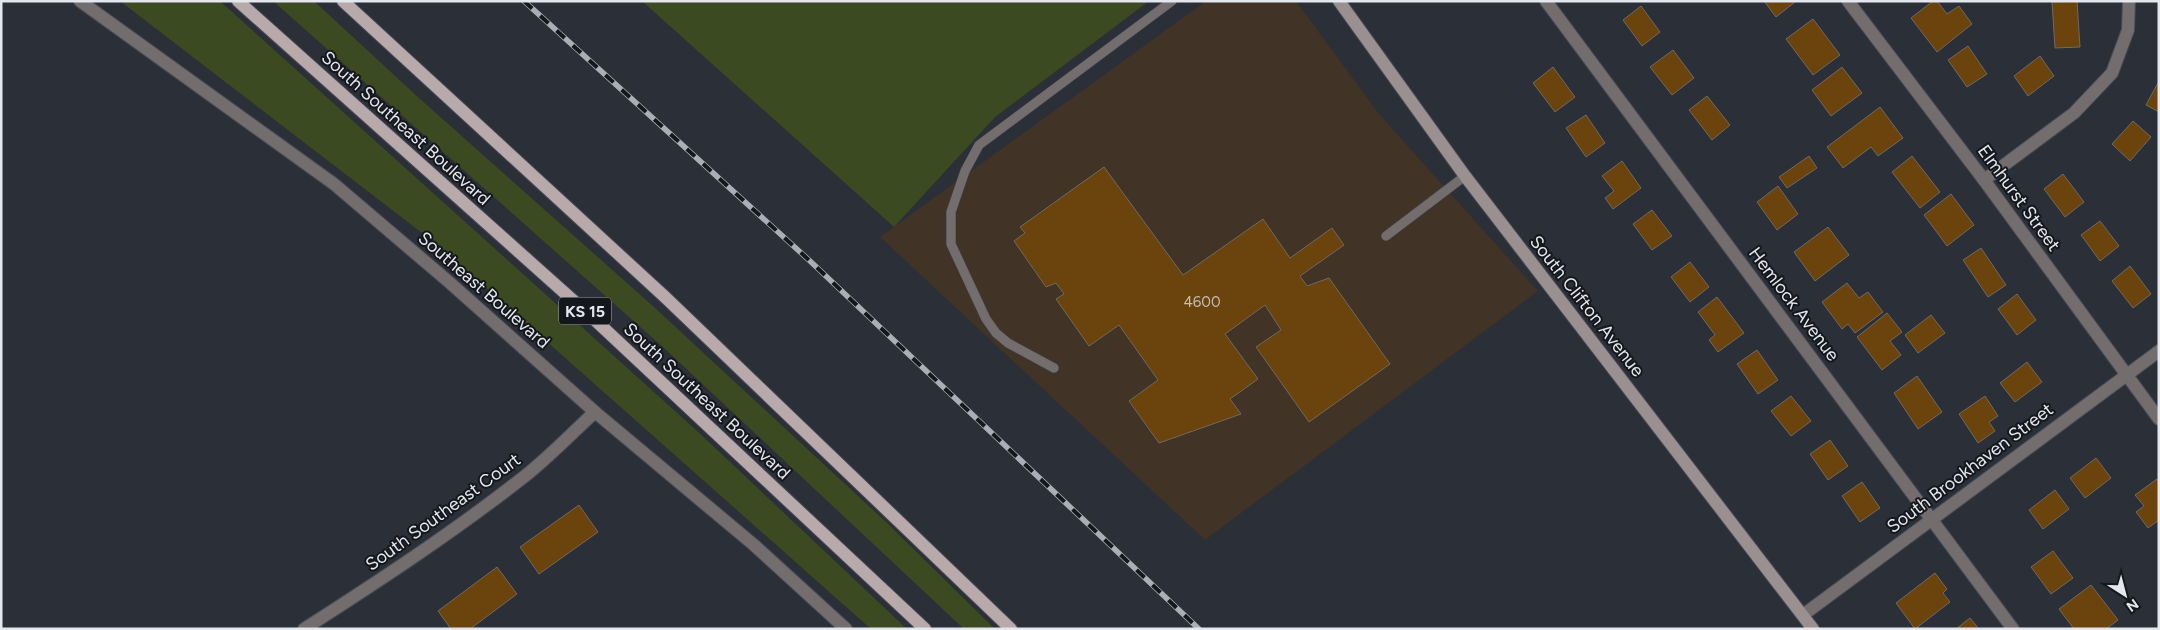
<svg xmlns="http://www.w3.org/2000/svg" width="2160" height="630" font-family="Figtree,sans-serif">
	<style>
		.education { fill: #413325 }
		.green { fill: #3b4a21 }
		.building { fill: #6a430d; stroke: #726960 }
		.lines { fill: none; stroke-linecap: round; stroke-linejoin: round }
		.lane-casing { stroke: #484c55; stroke-width: 10 }
		.street-casing { stroke: #484c55; stroke-width: 14 }
		.secondary-casing { stroke: #484c55; stroke-width: 14 }
		.primary-casing { stroke: #484c55; stroke-width: 14 }
		.lane { stroke: #736d6d; stroke-width: 9 }
		.street { stroke: #736d6d; stroke-width: 12 }
		.secondary { stroke: #9a9090; stroke-width: 12 }
		.primary { stroke: #b8aaab; stroke-width: 12 }
		.rail-casing { stroke: #abafb5; stroke-width: 5.5 }
		.rail { stroke: #14171b; stroke-width: 4; stroke-dasharray: 11; stroke-linecap: butt }
		.labels { text-anchor: middle; stroke-width: 4; stroke-linejoin: round; paint-order: stroke }
		.number-label { font-size: 15px; fill: #c6beb5 }
		.shield { fill: #14171b; stroke: #a6a9ae; stroke-width: 1 }
		.shield-label { font-size: 16px; font-weight: bold; fill: #e4e7ed }
		.street-label { font-size: 18px; fill: #e4e7ed; stroke: #14171b }
	</style>
	<rect width="100%" height="100%" fill="#2a2f38"/>
	<path class="education" d="M1206,1H1296L1379,114L1538,291L1205,540L880,237Z"/>
	<g class="green">
		<path d="M120,1H220L695,429L907,629H871L439,246Z"/>
		<path d="M273,1H314L419,98L654,307L885,521L995,629H964L664,348Z"/>
		<path d="M642,1H1149L995,117L894,227Z"/>
	</g>
	<g class="building">
		<path d="M1764,1H1794L1795,2L1776,17Z"/>
		<path d="M1933,1H1937L1947,14L1959,6L1972,24L1937,52L1911,18Z"/>
		<path d="M2077,1L2080,47L2055,48L2052,2Z"/>
		<path d="M1641,6L1660,32L1642,46L1623,20Z"/>
		<path d="M1813,19L1840,55L1813,75L1786,39Z"/>
		<path d="M1968,46L1987,74L1967,87L1948,60Z"/>
		<path d="M1673,50L1694,78L1672,95L1650,67Z"/>
		<path d="M2040,56L2054,76L2028,96L2014,76Z"/>
		<path d="M1553,67L1575,97L1555,112L1533,83Z"/>
		<path d="M1842,67L1862,93L1831,116L1812,90Z"/>
		<path d="M2159,81V112L2146,105Z"/>
		<path d="M1707,96L1730,125L1712,140L1689,110Z"/>
		<path d="M1880,107L1903,138L1878,156L1871,147L1843,168L1827,147Z"/>
		<path d="M1586,115L1605,143L1586,157L1566,128Z"/>
		<path d="M2133,121L2151,137L2130,161L2112,144Z"/>
		<path d="M1809,156L1817,168L1787,188L1779,177Z"/>
		<path d="M1912,156L1940,192L1920,208L1892,172Z"/>
		<path d="M1622,161L1641,188L1613,209L1605,198L1614,191L1602,176Z"/>
		<path d="M1104,167L1183,275L1263,219L1290,258L1332,228L1344,245L1300,276L1307,286L1329,278L1390,364L1309,422L1256,347L1281,330L1265,305L1225,334L1258,379L1230,399L1241,414L1159,443L1129,401L1158,380L1119,325L1089,346L1056,299L1064,294L1056,283L1046,287L1014,241L1025,233L1020,227Z"/>
		<path d="M2063,174L2084,202L2065,217L2044,189Z"/>
		<path d="M1778,186L1798,214L1777,230L1757,202Z"/>
		<path d="M1951,194L1974,225L1947,246L1924,215Z"/>
		<path d="M1652,210L1672,236L1652,250L1633,224Z"/>
		<path d="M2100,221L2119,246L2100,261L2081,235Z"/>
		<path d="M1828,227L1849,255L1815,281L1794,252Z"/>
		<path d="M1981,248L2006,285L1988,297L1963,260Z"/>
		<path d="M1690,262L1709,287L1690,302L1671,277Z"/>
		<path d="M2130,266L2151,294L2133,308L2112,281Z"/>
		<path d="M1847,283L1859,298L1868,292L1883,312L1855,333L1848,324L1842,329L1822,302Z"/>
		<path d="M2017,294L2036,320L2017,335L1998,309Z"/>
		<path d="M1717,297L1744,333L1718,352L1709,340L1715,335L1698,312Z"/>
		<path d="M1887,313L1902,332L1890,341L1901,355L1882,370L1857,337Z"/>
		<path d="M1931,315L1945,333L1918,353L1905,335Z"/>
		<path d="M1757,350L1778,380L1758,394L1737,364Z"/>
		<path d="M2027,362L2042,382L2015,402L2000,383Z"/>
		<path d="M1917,376L1942,412L1918,429L1894,393Z"/>
		<path d="M1791,396L1811,421L1791,436L1771,411Z"/>
		<path d="M1985,396L1998,416L1989,422L1995,431L1978,443L1959,414Z"/>
		<path d="M1830,440L1848,466L1828,480L1810,454Z"/>
		<path d="M2096,458L2111,478L2085,498L2070,478Z"/>
		<path d="M2157,479L2159,482V520L2148,528L2136,512L2144,506L2135,495Z"/>
		<path d="M1862,482L1880,508L1860,522L1842,496Z"/>
		<path d="M2055,490L2069,509L2043,529L2029,510Z"/>
		<path d="M579,505L598,532L539,574L520,547Z"/>
		<path d="M2053,551L2073,578L2051,594L2031,567Z"/>
		<path d="M497,567L517,594L470,629H451L438,611Z"/>
		<path d="M1935,573L1947,589L1943,593L1950,602L1915,629L1896,603Z"/>
		<path d="M2091,585L2118,620L2106,629H2074L2059,609Z"/>
		<path d="M1970,618L1979,629H1956Z"/>
	</g>
	<g class="lines">
		<defs>
			<g id="lane">
				<path d="M1386,236L1465,176"/>
				<path d="M1054,368L1008,343L996,333L986,319L951,244V212L965,171L979,145L1172,1"/>
			</g>
			<g id="street">
				<path d="M80,1L334,184L449,282L595,412L754,545L846,629"/>
				<path d="M1546,1L2013,629"/>
				<path d="M1848,1L1984,180L2159,419"/>
				<path d="M1984,180L2074,113L2112,73L2128,30L2129,1"/>
				<path d="M1803,615L2159,351"/>
				<path d="M304,629C379,581 455,531 525,476C550,456 572,433 595,412"/>
			</g>
			<path id="secondary" d="M1339,1L1465,176L1813,629"/>
			<g id="primary">
				<path d="M238,1L595,320L925,629"/>
				<path d="M343,1L665,297L1011,629"/>
			</g>
		</defs>
		<use href="#lane" class="lane-casing"/>
		<use href="#street" class="street-casing"/>
		<use href="#secondary" class="secondary-casing"/>
		<use href="#primary" class="primary-casing"/>
		<use href="#lane" class="lane"/>
		<use href="#street" class="street"/>
		<use href="#secondary" class="secondary"/>
		<use href="#primary" class="primary"/>
		<defs>
			<path id="rail" d="M524,1L810,261L1199,629"/>
		</defs>
		<use href="#rail" class="rail-casing"/>
		<use href="#rail" class="rail"/>
	</g>
	<g class="labels">
		<g class="number-label">
			<text x="1202" y="307">4600</text>
		</g>
		<rect class="shield" x="559" y="297.5" width="52" height="27" rx="4"/>
		<g class="shield-label">
			<text x="585" y="317">KS 15</text>
		</g>
		<g class="street-label">
			<text transform="translate(406 128) rotate(42)" y="6">South Southeast Boulevard</text>
			<text transform="translate(2019 198) rotate(54)" y="6">Elmhurst Street</text>
			<text transform="translate(484 290) rotate(41)" y="6">Southeast Boulevard</text>
			<text transform="translate(1794 304) rotate(53)" y="6">Hemlock Avenue</text>
			<text transform="translate(1587 306) rotate(52)" y="6">South Clifton Avenue</text>
			<text transform="translate(707 401) rotate(43)" y="6">South Southeast Boulevard</text>
			<text transform="translate(1970 468) rotate(-37)" y="6">South Brookhaven Street</text>
			<text transform="translate(443 512) rotate(-36)" y="6">South Southeast Court</text>
		</g>
	</g>
	<rect width="2160" height="630" fill="none" stroke="#e4e7ed" stroke-width="5"/>
	<g transform="translate(2125 595) rotate(144)" stroke="#14171b" stroke-width="4" paint-order="stroke">
	<path d="M0-4L9 19L0 12L-9 19Z" fill="#e4e7ed"/>
	<text y="-8" font-size="14" font-weight="bold" text-anchor="middle" fill="#e4e7ed">N</text>
	</g>
</svg>
